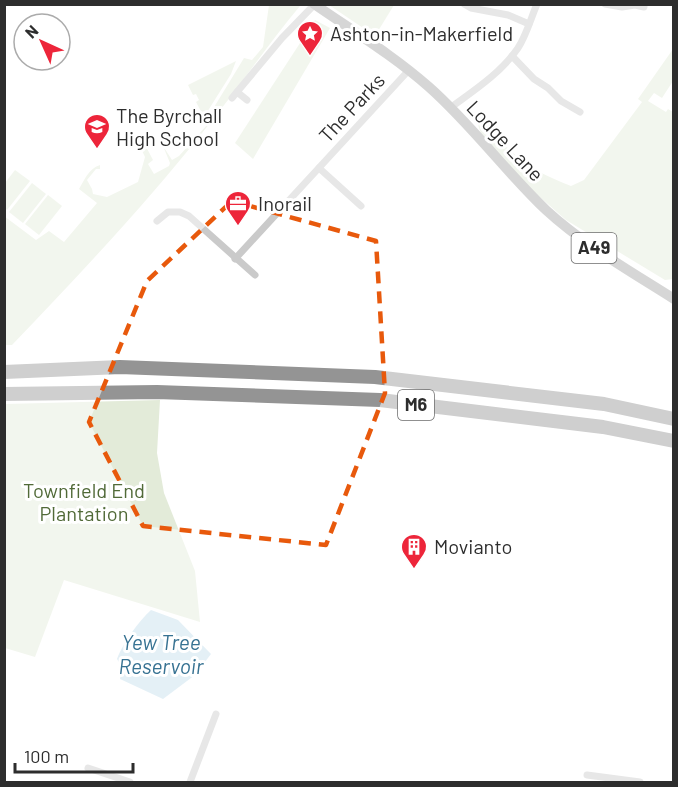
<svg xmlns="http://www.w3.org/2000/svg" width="678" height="787" font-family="Barlow,sans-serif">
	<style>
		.green { fill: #e3ebd9 }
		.water { fill: #c4deec }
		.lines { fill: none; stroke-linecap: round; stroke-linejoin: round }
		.minor { stroke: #cacaca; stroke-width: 7 }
		.primary { stroke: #a5a5a5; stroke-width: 10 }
		.motorway { stroke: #949494; stroke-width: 14 }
		.marked { fill: none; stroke: #e8590c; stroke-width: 4.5; stroke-dasharray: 12 8; stroke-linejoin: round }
		.labels { text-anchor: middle; stroke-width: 6; stroke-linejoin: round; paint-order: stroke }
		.shield { fill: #fff; stroke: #6c6c6c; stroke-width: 1.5 }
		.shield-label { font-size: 18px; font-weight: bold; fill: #2d2d2d }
		.poi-label { font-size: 20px; fill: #2d2d2d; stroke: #fff; text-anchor: start }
		.street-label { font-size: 20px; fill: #2d2d2d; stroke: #fff }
		.park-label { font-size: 20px; fill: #516a38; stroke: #fff }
		.water-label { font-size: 21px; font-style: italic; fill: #377292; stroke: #fff }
	</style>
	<rect width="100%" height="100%" fill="#fff"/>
	<g class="green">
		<path d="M299,4L300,6C267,45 239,88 206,128C146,204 79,275 12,345H5L4,216L36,240L49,231L64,242L97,203L79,189C84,181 88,169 100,165V169H96L87,180L92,189L93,194L107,197L138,182L145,157L136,138L140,135L153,160L148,164L154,174L169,166L170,163L163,146L172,160L179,156L207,125L205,122L244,58L252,60L263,47L269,5Z"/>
		<path d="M329,5L394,4V5L375,36Z"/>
		<path d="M315,20L330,28L253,159L235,143Z"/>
		<path d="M673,49V81L662,98L654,93L648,101L666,112L668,109L673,112V279L665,280L566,220L533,191L484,142L478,125L481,122C495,131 501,142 512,152C529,169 549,177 571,186L584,180L642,102L638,99Z"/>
		<path d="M236,61L231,74L204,117L196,102L199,100L196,94L193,95L188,85Z"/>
		<path d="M15,170L30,181L7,210L5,208V183Z"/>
		<path d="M32,183L46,194L23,223L9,212Z"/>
		<path d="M48,195L62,206L39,235L25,224Z"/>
		<path d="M160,400L157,453L164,493L195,571L200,622L64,580L35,657L5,648V404Z"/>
	</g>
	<path class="water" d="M151,610L178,620L211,654L195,675L163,699L120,679L122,667L117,659C123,643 139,621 151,610Z"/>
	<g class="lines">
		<g class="minor">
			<path d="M464,4L471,8L508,15L529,24"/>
			<path d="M605,4L622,7L635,5L644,7"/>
			<path d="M512,56L534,79L548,88L561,101L580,112"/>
			<path d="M237,92L282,38L314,5"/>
			<path d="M232,98L237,92L247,100"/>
			<path d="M450,108C473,91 501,73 518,48C526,36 531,18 537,4"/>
			<path d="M319,168L361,206"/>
			<path d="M157,221L168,212H180L189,216L255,275"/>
			<path d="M235,259L409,70"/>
			<path d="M88,768L130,782"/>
			<path d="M587,775L640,782"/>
			<path d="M190,782L216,714"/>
		</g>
		<path class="primary" d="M314,4C353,31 394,56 429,87C471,124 505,171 546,210C584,245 630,271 674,299"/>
		<g class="motorway">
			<path d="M4,372L120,367L375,377L604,404L674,419"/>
			<path d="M4,394L157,392L380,400L603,427L674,441"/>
		</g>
	</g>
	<path d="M0 0H678V787H0ZM232,201L376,241L385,393L326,545L143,526L89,422L147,281Z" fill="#fff" fill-opacity=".55" fill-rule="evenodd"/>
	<path class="marked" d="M232,201L376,241L385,393L326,545L143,526L89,422L147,281Z"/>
	<defs>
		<symbol id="sight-pin" viewBox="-11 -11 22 30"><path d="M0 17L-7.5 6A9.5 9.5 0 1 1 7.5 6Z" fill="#ed253a" stroke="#fff"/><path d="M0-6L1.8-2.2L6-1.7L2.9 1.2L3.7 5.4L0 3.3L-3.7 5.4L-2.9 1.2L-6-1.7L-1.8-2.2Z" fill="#fff"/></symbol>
		<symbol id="school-pin" viewBox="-11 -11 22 30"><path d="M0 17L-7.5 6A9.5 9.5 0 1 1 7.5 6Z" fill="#ed253a" stroke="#fff"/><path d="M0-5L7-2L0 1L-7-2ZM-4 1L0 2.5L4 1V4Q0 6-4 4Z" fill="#fff"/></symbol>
		<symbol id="office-pin" viewBox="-11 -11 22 30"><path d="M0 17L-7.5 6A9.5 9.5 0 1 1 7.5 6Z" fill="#ed253a" stroke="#fff"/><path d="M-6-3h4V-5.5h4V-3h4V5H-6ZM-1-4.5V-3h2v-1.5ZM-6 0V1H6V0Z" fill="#fff"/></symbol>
		<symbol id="building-pin" viewBox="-11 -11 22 30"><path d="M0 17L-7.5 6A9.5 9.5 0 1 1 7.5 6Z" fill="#ed253a" stroke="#fff"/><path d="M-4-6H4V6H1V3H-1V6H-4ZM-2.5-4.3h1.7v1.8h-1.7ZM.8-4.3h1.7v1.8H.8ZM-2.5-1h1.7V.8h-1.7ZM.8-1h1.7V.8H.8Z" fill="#fff"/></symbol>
	</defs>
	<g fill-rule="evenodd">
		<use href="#sight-pin" x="295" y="19" width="30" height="40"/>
		<use href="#school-pin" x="82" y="112" width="30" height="40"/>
		<use href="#office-pin" x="223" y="189" width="30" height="40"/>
		<use href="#building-pin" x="399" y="532" width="30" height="40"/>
	</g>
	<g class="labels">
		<g class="shield">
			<rect x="571.5" y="233" width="45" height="30" rx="4.5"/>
			<rect x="398" y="390" width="36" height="30" rx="4.5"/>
		</g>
		<g class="shield-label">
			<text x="594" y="254">A49</text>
			<text x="416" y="411">M6</text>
		</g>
		<g class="poi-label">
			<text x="330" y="41">Ashton-in-Makerfield</text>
			<text x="116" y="123">The Byrchall<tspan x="116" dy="23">High School</tspan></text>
			<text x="258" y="211">Inorail</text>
			<text x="434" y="554">Movianto</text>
		</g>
		<g class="street-label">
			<text transform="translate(352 108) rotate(-47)" y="7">The Parks</text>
			<text transform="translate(505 141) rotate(47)" y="7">Lodge Lane</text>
		</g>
		<g class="park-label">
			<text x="84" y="498">Townfield End<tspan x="84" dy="23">Plantation</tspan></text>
		</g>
		<g class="water-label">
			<text x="161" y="650">Yew Tree<tspan x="161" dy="24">Reservoir</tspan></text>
		</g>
	</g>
	<rect width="678" height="787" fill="none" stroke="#2d2d2d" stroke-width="12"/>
	<g transform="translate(42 42) rotate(315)"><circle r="28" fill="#ffffff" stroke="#ababab" stroke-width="1.5"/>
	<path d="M0-4.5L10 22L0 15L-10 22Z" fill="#ed253a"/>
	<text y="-9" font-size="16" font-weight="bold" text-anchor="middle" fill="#2d2d2d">N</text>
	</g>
	<path d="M15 763v9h118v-9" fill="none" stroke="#2d2d2d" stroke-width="3"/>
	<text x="24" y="763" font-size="18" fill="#2d2d2d" stroke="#ffffff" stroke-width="4.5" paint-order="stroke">100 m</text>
</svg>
